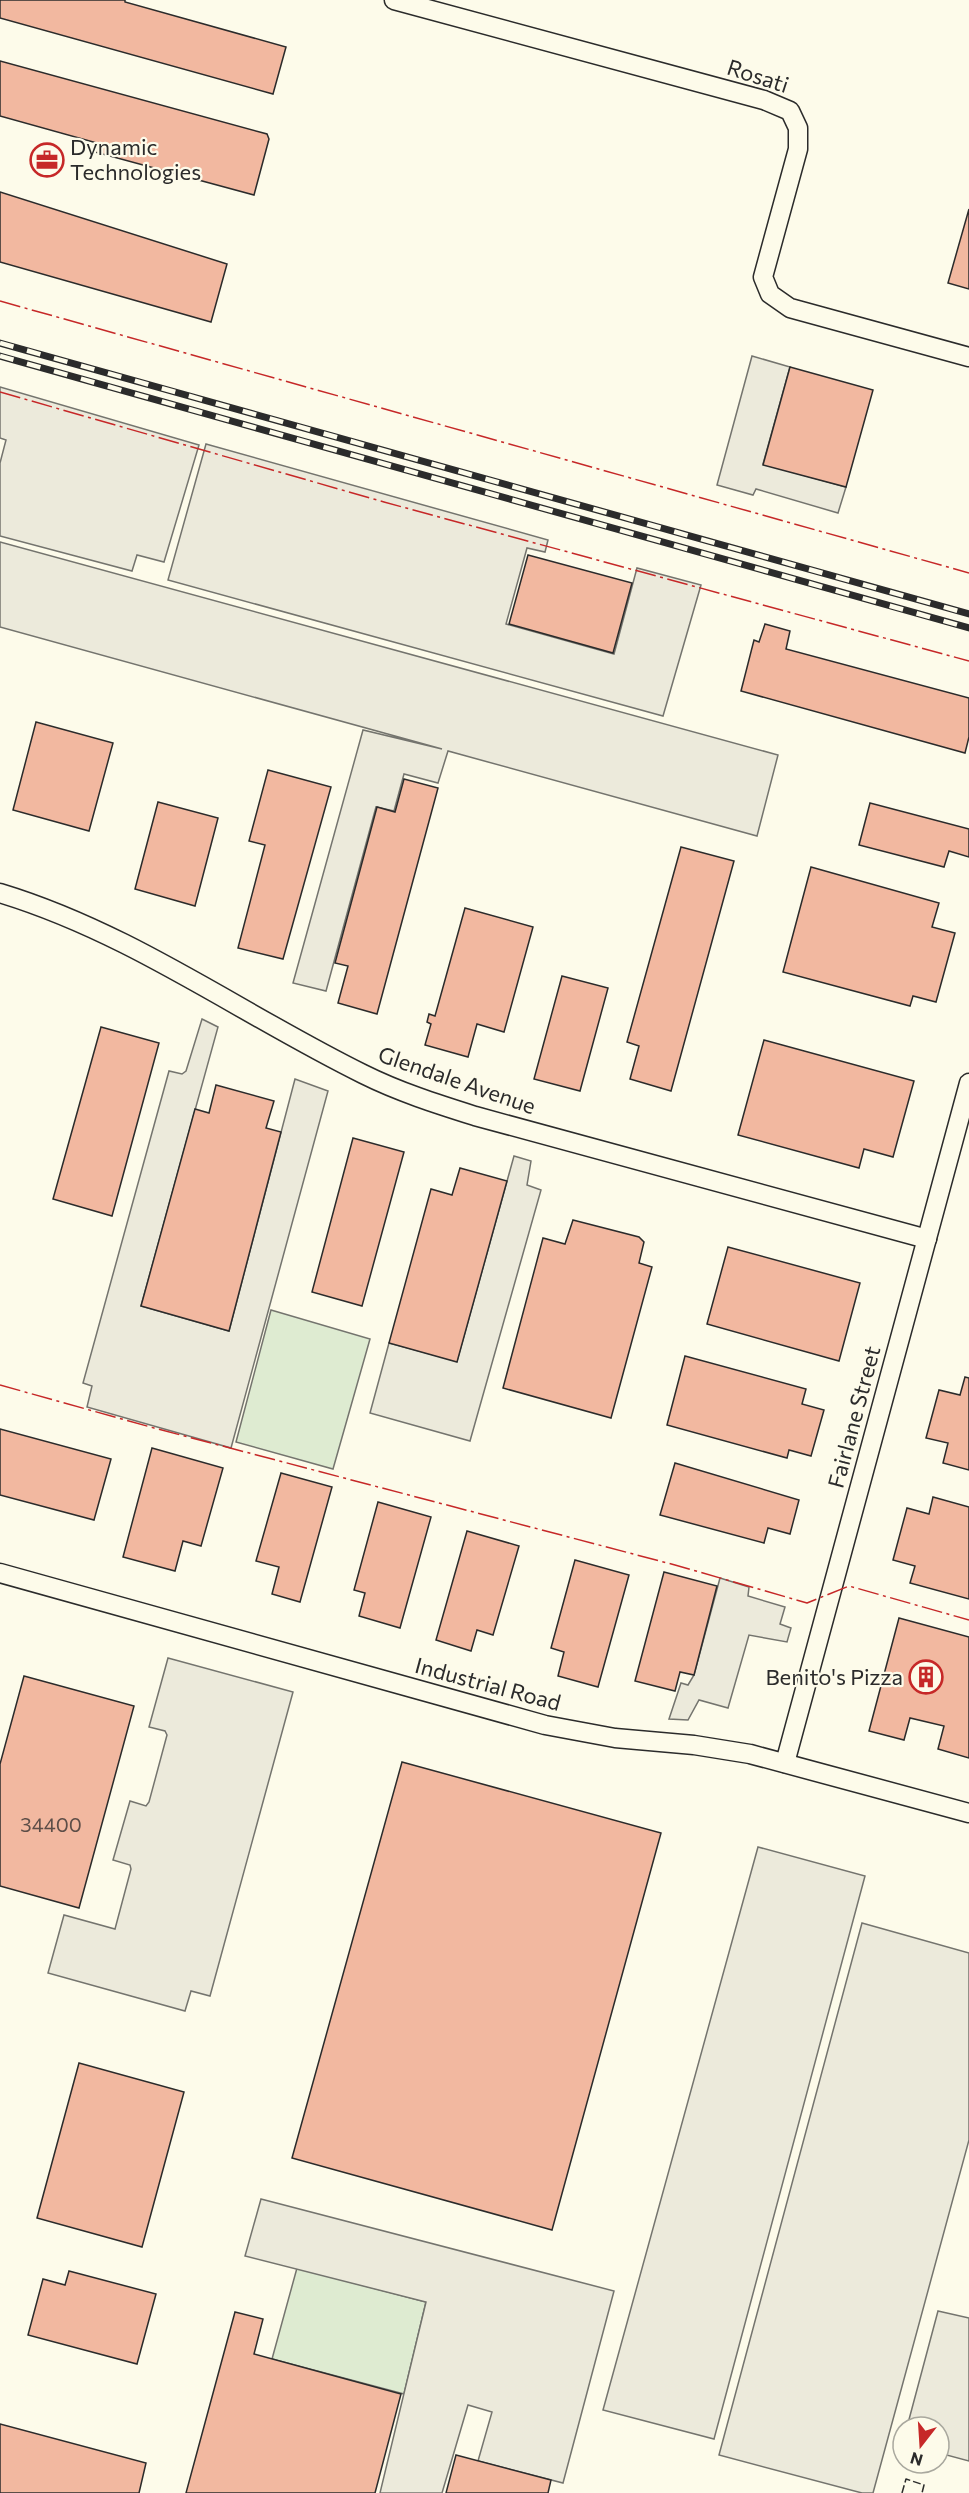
<svg xmlns="http://www.w3.org/2000/svg" width="969" height="2493" font-family="Commissioner,sans-serif">
	<style>
		.green { fill: #deebd1; stroke: #74746e; stroke-width: 1.5 }
		.parking { fill: #eceadb; stroke: #74746e; stroke-width: 1.5 }
		.building { fill: #f2b8a0; stroke: #2b2b2b; stroke-width: 1.5 }
		.lines { fill: none; stroke-linecap: round; stroke-linejoin: round }
		.street-casing { stroke: #2b2b2b; stroke-width: 21 }
		.street { stroke: #fdfbea; stroke-width: 18 }
		.rail-casing { stroke: #2b2b2b; stroke-width: 7 }
		.rail { stroke: #fdfbea; stroke-width: 4.5; stroke-dasharray: 14; stroke-linecap: butt }
		.fence { stroke: #2b2b2b; stroke-width: 1.5; stroke-dasharray: 8 3; stroke-linecap: butt }
		.power { stroke: #c62828; stroke-width: 1.5; stroke-dasharray: 21 4.5 3 4.5; stroke-linecap: butt }
		.labels { text-anchor: middle; stroke-width: 4.5; stroke-linejoin: round; paint-order: stroke }
		.number-label { font-size: 20px; fill: #5d4e48 }
		.street-label { font-size: 22px; fill: #2b2b2b; stroke: #fdfbea }
		.poi-label { font-size: 22px; fill: #2b2b2b; stroke: #fdfbea; text-anchor: start }
	</style>
	<rect width="100%" height="100%" fill="#fdfbea"/>
	<g class="green">
		<path d="M271,1310L370,1339L333,1469L236,1442Z"/>
		<path d="M297,2268L426,2302L404,2394L272,2359Z"/>
	</g>
	<g class="parking">
		<path d="M752,356L790,367L763,464L846,487L838,513L756,489L753,495L717,485Z"/>
		<path d="M0,387L199,445L164,562L137,555L132,571L0,536V463L6,440L0,438Z"/>
		<path d="M206,444L548,540L545,552L527,548L506,624L614,654L637,568L701,585L663,716L168,580Z"/>
		<path d="M0,542L778,755L757,836L448,751L438,783L404,774L394,811L376,807L326,991L293,983L363,730L442,749L0,627Z"/>
		<path d="M202,1019L218,1027L141,1306L229,1331L295,1079L328,1091L231,1448L87,1407L92,1386L83,1383L169,1071L182,1074L186,1071Z"/>
		<path d="M514,1156L531,1161L527,1185L541,1190L470,1441L370,1413L389,1343L457,1361Z"/>
		<path d="M720,1578L749,1587L748,1596L785,1607L780,1624L791,1628L787,1642L749,1635L728,1708L699,1700L688,1720L669,1719L681,1683L688,1685L694,1675Z"/>
		<path d="M168,1658L293,1692L210,1996L191,1991L185,2011L48,1973L64,1915L115,1929L131,1869L130,1865L113,1860L130,1801L146,1806L149,1802L167,1735L165,1731L149,1727Z"/>
		<path d="M758,1847L865,1876L714,2439L603,2410Z"/>
		<path d="M862,1923L969,1953V2140L873,2493H862L719,2455Z"/>
		<path d="M261,2199L614,2291L563,2483L478,2461L492,2412L468,2405L442,2493H380L426,2302L245,2256Z"/>
		<path d="M938,2311L969,2318V2461L939,2453V2427H907Z"/>
	</g>
	<g class="building">
		<path d="M0,0H125V2L286,47L273,94L0,18Z"/>
		<path d="M0,61L267,134L269,139L254,195L95,152L97,143L0,116Z"/>
		<path d="M0,192L227,264L211,322L0,262Z"/>
		<path d="M969,209V289L948,283Z"/>
		<path d="M790,367L873,390L846,487L763,465Z"/>
		<path d="M528,555L632,583L613,653L509,624Z"/>
		<path d="M765,624L790,631L786,649L969,698V737L965,753L741,691L754,640L759,642Z"/>
		<path d="M36,722L113,743L89,831L13,810Z"/>
		<path d="M268,770L331,787L283,959L238,948L265,845L249,841Z"/>
		<path d="M404,779L438,788L377,1014L338,1003L348,966L335,963L377,807L395,812Z"/>
		<path d="M158,802L218,818L195,906L135,889Z"/>
		<path d="M870,803L969,829V857L949,851L944,867L859,845Z"/>
		<path d="M681,847L734,861L671,1091L630,1079L639,1046L627,1042Z"/>
		<path d="M811,867L939,903L932,927L955,933L936,1002L913,996L910,1006L783,972Z"/>
		<path d="M465,908L533,927L504,1032L477,1024L468,1057L425,1045L431,1024L427,1022L429,1014L435,1016Z"/>
		<path d="M562,976L608,988L580,1091L534,1079Z"/>
		<path d="M101,1027L159,1043L112,1216L53,1199Z"/>
		<path d="M764,1040L914,1081L893,1157L864,1149L859,1168L738,1135Z"/>
		<path d="M216,1085L274,1101L266,1128L281,1132L229,1331L141,1306L195,1109L209,1113Z"/>
		<path d="M353,1138L404,1152L362,1306L312,1292Z"/>
		<path d="M460,1168L507,1181L457,1362L389,1343L431,1189L452,1195Z"/>
		<path d="M573,1220L639,1237L644,1242L639,1263L652,1267L611,1418L503,1388L543,1238L565,1244Z"/>
		<path d="M728,1247L860,1283L839,1361L707,1324Z"/>
		<path d="M685,1356L806,1389L802,1404L824,1410L811,1456L789,1450L787,1458L667,1425Z"/>
		<path d="M965,1377L969,1378V1470L943,1463L948,1443L926,1438L939,1390L960,1395Z"/>
		<path d="M0,1429L111,1459L94,1520L0,1495Z"/>
		<path d="M152,1448L223,1468L201,1546L183,1541L175,1571L123,1557Z"/>
		<path d="M675,1463L799,1500L790,1534L768,1528L764,1543L660,1515Z"/>
		<path d="M281,1473L332,1487L300,1602L272,1594L279,1567L256,1561Z"/>
		<path d="M933,1497L969,1507V1599L910,1583L915,1566L893,1560L907,1508L929,1514Z"/>
		<path d="M378,1502L431,1517L400,1628L359,1616L365,1593L354,1590Z"/>
		<path d="M467,1531L519,1546L493,1635L477,1630L471,1651L436,1640Z"/>
		<path d="M575,1560L629,1575L598,1687L558,1676L564,1652L551,1648Z"/>
		<path d="M664,1572L717,1586L694,1675L680,1672L675,1691L635,1681Z"/>
		<path d="M899,1618L969,1637V1758L938,1749L944,1726L910,1718L904,1740L869,1731Z"/>
		<path d="M24,1676L134,1706L79,1908L0,1886V1764Z"/>
		<path d="M402,1762L661,1833L552,2230L292,2158Z"/>
		<path d="M79,2063L184,2092L142,2247L37,2218Z"/>
		<path d="M69,2271L156,2294L137,2364L28,2335L43,2279L65,2285Z"/>
		<path d="M235,2312L263,2319L254,2354L401,2394L375,2493H186Z"/>
		<path d="M0,2424L146,2463L139,2493H0Z"/>
		<path d="M456,2455L551,2480L548,2493H446Z"/>
	</g>
	<g class="lines">
		<defs>
			<g id="street">
				<path d="M394,0L764,100L790,111L798,128V149L763,277L770,294L790,308L969,357"/>
				<path d="M0,893C132,933 241,1014 363,1074C399,1092 437,1104 475,1116L927,1239"/>
				<path d="M0,1573L545,1725L615,1738L694,1745L750,1754L969,1813"/>
				<path d="M785,1763L969,1083"/>
			</g>
		</defs>
		<use href="#street" class="street-casing"/>
		<use href="#street" class="street"/>
		<defs>
			<g id="rail">
				<path d="M0,343L969,614"/>
				<path d="M0,356L969,628"/>
			</g>
		</defs>
		<use href="#rail" class="rail-casing"/>
		<use href="#rail" class="rail"/>
		<path class="fence" d="M902,2493L906,2479L924,2485L922,2493"/>
		<g class="power">
			<path d="M0,301L969,573"/>
			<path d="M0,392L384,502L969,661"/>
			<path d="M0,1385L154,1428L675,1565L807,1603L849,1586L969,1620"/>
		</g>
	</g>
	<defs>
		<symbol id="office-ring" viewBox="-11 -11 22 22"><circle r="9.5" fill="#fdfbea" stroke="#c62828" stroke-width="1.5"/><path d="M-6-3h4V-5.5h4V-3h4V5H-6ZM-1-4.5V-3h2v-1.5ZM-6 0V1H6V0Z" fill="#c62828"/></symbol>
		<symbol id="building-ring" viewBox="-11 -11 22 22"><circle r="9.5" fill="#fdfbea" stroke="#c62828" stroke-width="1.5"/><path d="M-4-6H4V6H1V3H-1V6H-4ZM-2.5-4.3h1.7v1.8h-1.7ZM.8-4.3h1.7v1.8H.8ZM-2.5-1h1.7V.8h-1.7ZM.8-1h1.7V.8H.8Z" fill="#c62828"/></symbol>
	</defs>
	<g fill-rule="evenodd">
		<use href="#office-ring" x="28" y="141" width="38" height="38"/>
		<use href="#building-ring" x="907" y="1658" width="38" height="38"/>
	</g>
	<g class="labels">
		<g class="number-label">
			<text x="51" y="1832">34400</text>
		</g>
		<g class="street-label">
			<text transform="translate(758 76) rotate(18)" y="8">Rosati</text>
			<text transform="translate(457 1080) rotate(19)" y="8">Glendale Avenue</text>
			<text transform="translate(854 1417) rotate(-75)" y="8">Fairlane Street</text>
			<text transform="translate(488 1684) rotate(15)" y="8">Industrial Road</text>
		</g>
		<g class="poi-label">
			<text x="70" y="155">Dynamic<tspan x="70" dy="25">Technologies</tspan></text>
			<text x="903" y="1685" text-anchor="end">Benito's Pizza</text>
		</g>
	</g>
	<g transform="translate(921 2445) rotate(197)"><circle r="28" fill="#fdfbea" stroke="#a9a89e" stroke-width="1.5"/>
	<path d="M0-4.5L10 22L0 15L-10 22Z" fill="#c62828"/>
	<text y="-9" font-size="16" font-weight="bold" text-anchor="middle" fill="#2b2b2b">N</text>
	</g>
</svg>
